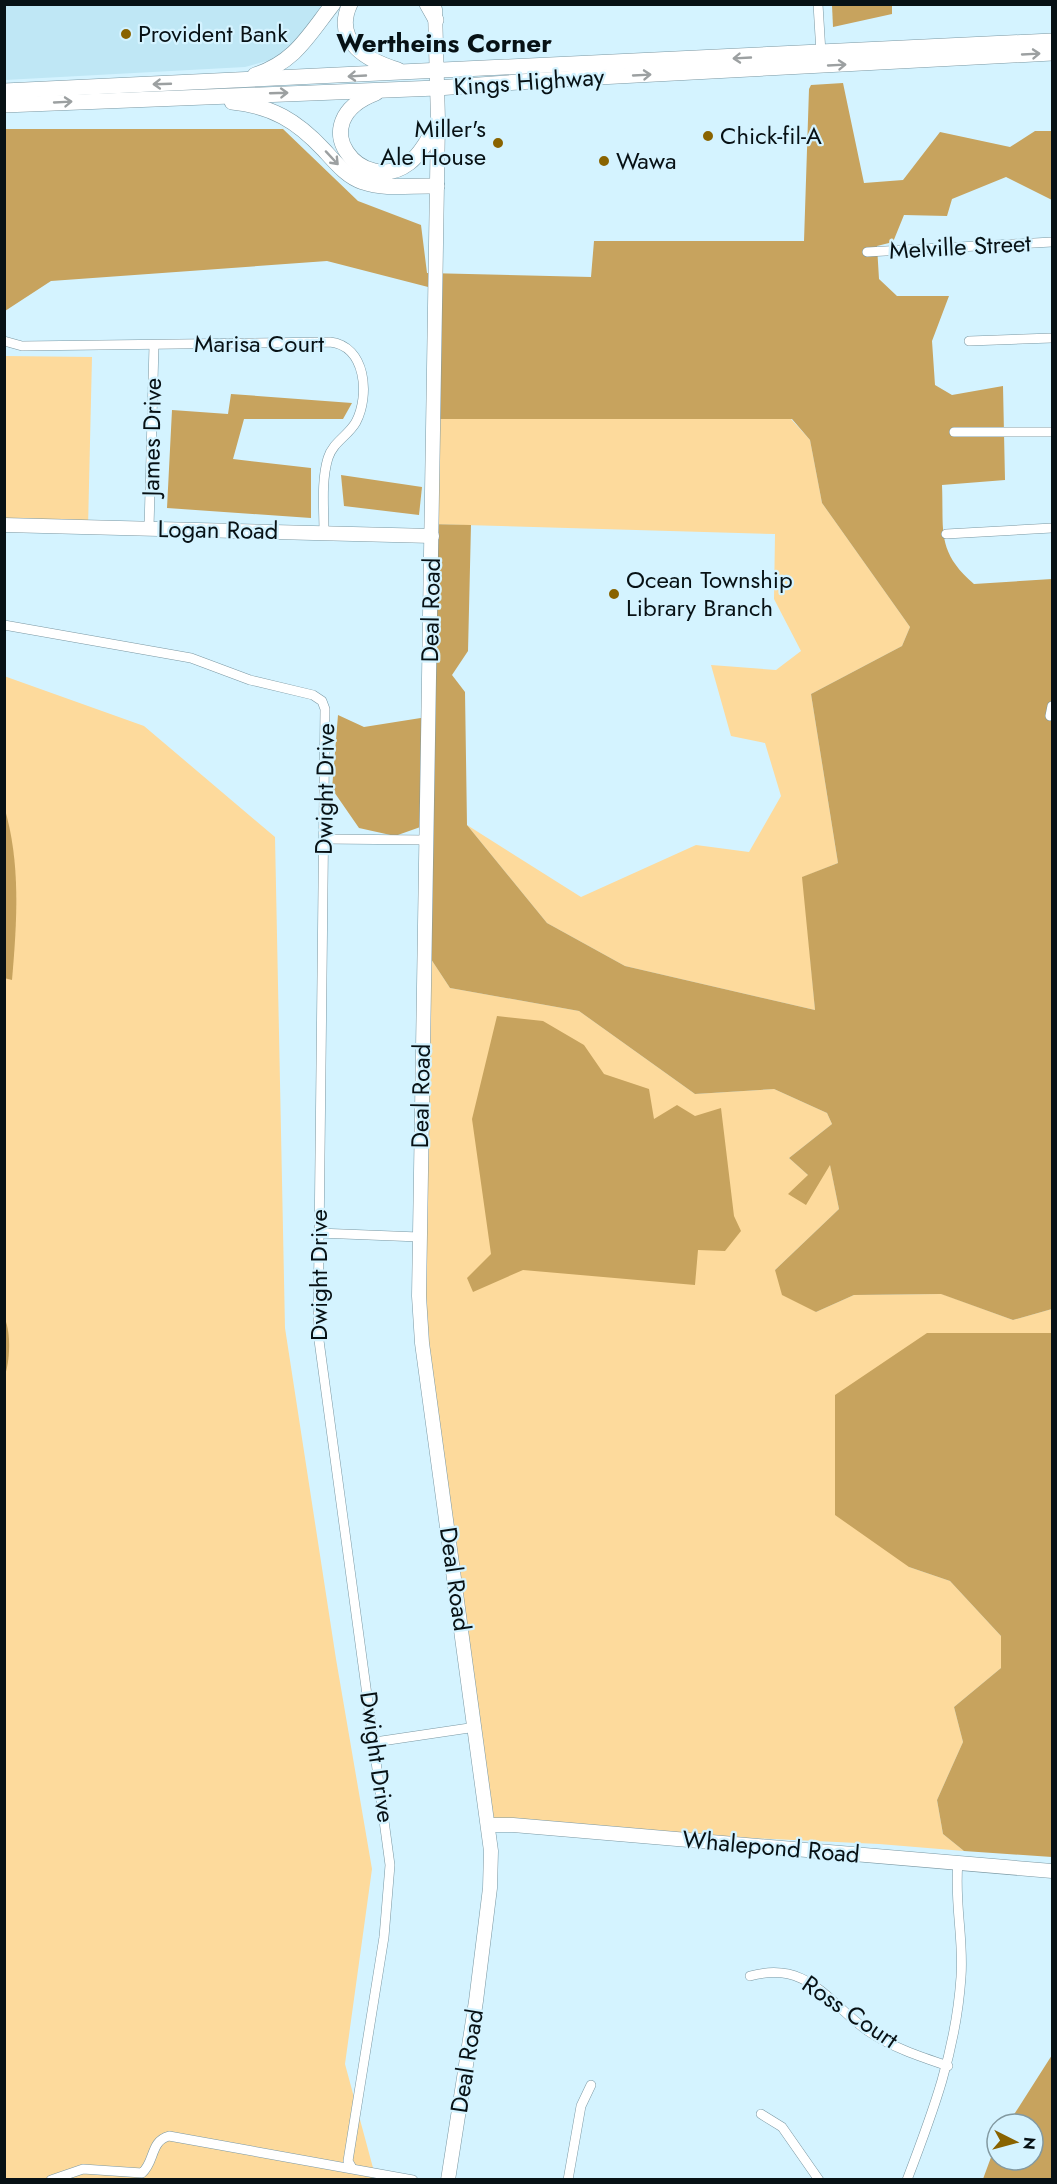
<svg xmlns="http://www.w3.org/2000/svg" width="1057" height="2184" font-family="Jost,sans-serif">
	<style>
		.built { fill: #bfe7f5 }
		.green { fill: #fdda9c }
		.forest { fill: #c7a35e }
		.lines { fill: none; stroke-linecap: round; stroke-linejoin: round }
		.street-casing { stroke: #7b98a3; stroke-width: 10 }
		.secondary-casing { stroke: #7b98a3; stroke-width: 15 }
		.primary-casing { stroke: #7b98a3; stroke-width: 16 }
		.street { stroke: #fff; stroke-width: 9 }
		.secondary { stroke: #fff; stroke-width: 14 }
		.primary { stroke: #fff; stroke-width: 15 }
		.oneway { stroke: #9ca0a1 }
		.poi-dot { fill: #896300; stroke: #d4f3ff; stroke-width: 2 }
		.labels { text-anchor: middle; stroke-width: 4.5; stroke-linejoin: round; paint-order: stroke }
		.poi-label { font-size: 24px; fill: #071115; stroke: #d4f3ff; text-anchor: start }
		.street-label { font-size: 24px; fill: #071115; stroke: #d4f3ff }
		.neighbourhood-label { font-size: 26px; font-weight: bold; fill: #071115; stroke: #d4f3ff }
	</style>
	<rect width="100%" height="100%" fill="#d4f3ff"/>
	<path class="built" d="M5,5H324L285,56L245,67L5,80Z"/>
	<g class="green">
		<path d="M5,356L92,357L88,528L5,526Z"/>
		<path d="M428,419H791L810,440L822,503L910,627L902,646L811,694L838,863L803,877L815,1010L625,966L547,923L467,825L581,897L696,845L749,852L781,796L765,743L731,736L711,665L776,670L801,651L774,599L775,534L428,524Z"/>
		<path d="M4,676L144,726L275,837L285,1328L336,1659L372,1869L345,2064L376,2179H5Z"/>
		<path d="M427,953L450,988L579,1011L695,1094L774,1089L827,1113L832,1124L789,1158L808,1175L830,1164L839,1209L775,1270L816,1312L854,1295L942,1294L1013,1320L1052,1309V1333H927L909,1567L950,1581L1001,1636V1668L954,1707L963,1742L937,1800L943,1834L964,1851L879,1844L489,1826L420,1327Z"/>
	</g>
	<g class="forest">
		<path d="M832,5H892V14L833,27Z"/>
		<path d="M843,83L864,183L903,180L940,132L1010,147L1035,131H1052V200L1006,177L952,199L947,216L904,215L893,242L877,246L879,279L897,296H949L932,341L935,385L952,395L1003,386L1005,480L942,485C944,531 936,551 974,584L1052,579V1309L1013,1320L941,1294L854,1295L816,1312L782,1295L775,1270L839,1209L830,1165L806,1205L788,1194L808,1175L789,1158L832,1124L827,1113L774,1089L695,1094L579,1011L450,988L427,953L426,825L395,836L359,828L332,789L338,715L364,727L427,717L428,524L471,525L468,651L452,675L465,692L467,825L547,923L625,966L815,1010L802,877L838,863L811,694L902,646L910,627L822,503L810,440L792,419H428L432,288L327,261L51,281L5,311V129H283L358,201L421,225L427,273L591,277L594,241H804L809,89L811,85Z"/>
		<path d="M231,394L352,403L343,419H244L233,459L311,468V518L167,508L172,410L228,414Z"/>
		<path d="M341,475L422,487L419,515L344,506Z"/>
		<path d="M4,806C21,863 17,921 12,980L4,978Z"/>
		<path d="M497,1016L543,1021L584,1045L604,1074L649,1089L654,1119L677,1105L695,1116L721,1108L734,1216L741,1231L725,1251L698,1250L695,1285L523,1270L473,1292L467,1278L491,1254L472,1119Z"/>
		<path d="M5,1319C11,1334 10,1360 5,1375Z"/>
		<path d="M927,1333H1052V1857L964,1851L943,1834L937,1800L963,1742L954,1707L1001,1668V1636L950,1581L909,1567L835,1515V1395Z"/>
		<path d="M1052,2055V2179H983L997,2141V2160H1033V2124H1008Z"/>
	</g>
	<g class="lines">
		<defs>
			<g id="street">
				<path d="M818,4L821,53"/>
				<path d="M867,252L1052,242"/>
				<path d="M4,341L22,346L330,342C366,346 370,395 356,422C348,436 333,442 328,458C321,481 324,509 324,533"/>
				<path d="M969,341L1052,338"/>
				<path d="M954,432H1052"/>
				<path d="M149,528L154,345"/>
				<path d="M946,534L1052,528"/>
				<path d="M4,625L191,658L250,680L313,695L322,701L325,709L318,1333L390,1865L384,1937L348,2161L352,2168"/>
				<path d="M1050,716L1052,706"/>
				<path d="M324,839L427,840"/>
				<path d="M318,1233L419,1237"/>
				<path d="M375,1742L476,1727"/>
				<path d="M750,1976C808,1960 827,2002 868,2031C891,2047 921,2057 948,2066"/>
				<path d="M761,2114L782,2127L819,2180"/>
				<path d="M51,2180L83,2169L142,2173C155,2162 150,2141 169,2136L413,2180"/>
				<path d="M568,2180L581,2106L591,2085"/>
				<path d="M907,2180C933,2112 956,2051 961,1977C964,1939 954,1902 958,1863"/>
			</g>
			<g id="secondary">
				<path d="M435,9L438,121L419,1296L422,1343L491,1851L490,1888L476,2001L448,2180"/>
				<path d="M4,525L432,536"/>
				<path d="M489,1825H513L1052,1871"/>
			</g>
			<g id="primary">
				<path d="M350,4C332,42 369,61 398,70"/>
				<path d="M427,4L436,20"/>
				<path d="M255,75C295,62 308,36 333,4"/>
				<path d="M4,91L1052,41"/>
				<path d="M376,93C300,122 363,198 409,163C422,153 430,136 438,121"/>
				<path d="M232,102C272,106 297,121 324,150C335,162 347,177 363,182C385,190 413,185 437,186"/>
				<path d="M4,105L437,88L561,79L1052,53"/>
			</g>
		</defs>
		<use href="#street" class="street-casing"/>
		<use href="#secondary" class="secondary-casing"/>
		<use href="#primary" class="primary-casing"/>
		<use href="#street" class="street"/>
		<use href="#secondary" class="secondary"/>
		<use href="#primary" class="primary"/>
	</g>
	<defs><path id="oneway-shaft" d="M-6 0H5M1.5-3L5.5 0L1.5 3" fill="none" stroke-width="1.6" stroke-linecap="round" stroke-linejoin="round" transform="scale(1.5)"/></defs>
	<g class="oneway">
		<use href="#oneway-shaft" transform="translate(1031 54) rotate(-3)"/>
		<use href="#oneway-shaft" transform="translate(742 58) rotate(177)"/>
		<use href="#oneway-shaft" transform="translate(837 65) rotate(-3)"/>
		<use href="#oneway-shaft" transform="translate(642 75) rotate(-3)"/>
		<use href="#oneway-shaft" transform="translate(357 76) rotate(177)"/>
		<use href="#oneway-shaft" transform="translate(162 84) rotate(178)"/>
		<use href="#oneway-shaft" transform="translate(279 93) rotate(-2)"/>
		<use href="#oneway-shaft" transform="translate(63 102) rotate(-3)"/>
		<use href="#oneway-shaft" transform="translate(332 158) rotate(47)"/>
	</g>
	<g class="poi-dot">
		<circle cx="126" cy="34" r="6"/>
		<circle cx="708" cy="136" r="6"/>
		<circle cx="498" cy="143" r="6"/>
		<circle cx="604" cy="161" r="6"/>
		<circle cx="614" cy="594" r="6"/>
	</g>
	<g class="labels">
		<g class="poi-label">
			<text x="138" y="42">Provident Bank</text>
			<text x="486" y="137" text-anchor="end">Miller's<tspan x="486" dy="28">Ale House</tspan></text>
			<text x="720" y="144">Chick-fil-A</text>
			<text x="616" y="169">Wawa</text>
			<text x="626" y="588">Ocean Township<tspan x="626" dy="28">Library Branch</tspan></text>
		</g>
		<g class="street-label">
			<text transform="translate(529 82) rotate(-4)" y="8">Kings Highway</text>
			<text transform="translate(960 247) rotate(-3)" y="8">Melville Street</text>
			<text x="259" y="352">Marisa Court</text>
			<text transform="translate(152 437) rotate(-89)" y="8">James Drive</text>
			<text transform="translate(218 530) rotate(1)" y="8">Logan Road</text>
			<text transform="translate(431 610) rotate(-89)" y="8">Deal Road</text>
			<text transform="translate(325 789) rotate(-89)" y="8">Dwight Drive</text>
			<text transform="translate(421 1096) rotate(-89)" y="8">Deal Road</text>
			<text transform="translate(319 1275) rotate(-90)" y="8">Dwight Drive</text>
			<text transform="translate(455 1579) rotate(82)" y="8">Deal Road</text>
			<text transform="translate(377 1757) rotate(82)" y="8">Dwight Drive</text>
			<text transform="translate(771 1847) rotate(5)" y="8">Whalepond Road</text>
			<text transform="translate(850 2012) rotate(34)" y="8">Ross Court</text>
			<text transform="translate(467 2061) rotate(-81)" y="8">Deal Road</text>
		</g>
		<g class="neighbourhood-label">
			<text x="444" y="52">Wertheins Corner</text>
		</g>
	</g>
	<rect width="1057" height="2184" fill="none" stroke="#071115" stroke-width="12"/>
	<g transform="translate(1015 2142) rotate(96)"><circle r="28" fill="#d4f3ff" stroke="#8299a1" stroke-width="1.5"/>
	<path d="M0-4.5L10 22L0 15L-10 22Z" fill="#896300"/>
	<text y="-9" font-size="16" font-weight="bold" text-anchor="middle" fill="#071115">N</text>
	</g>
</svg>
